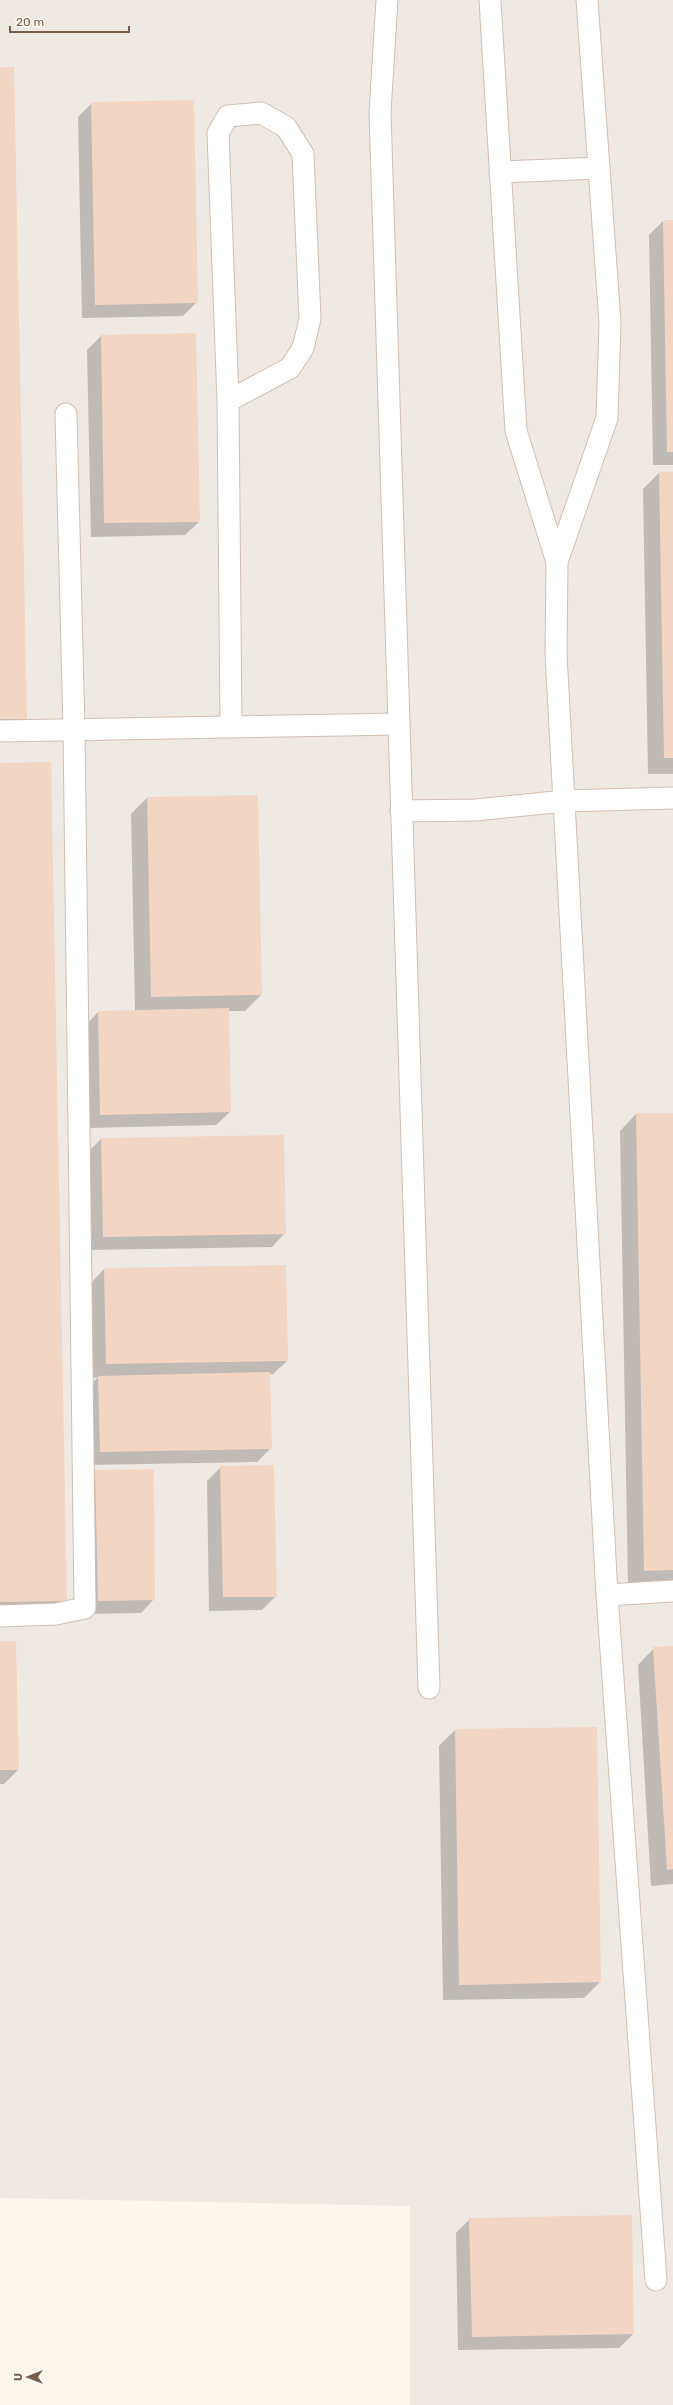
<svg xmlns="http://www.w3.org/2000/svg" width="673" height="2405" font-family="Rubik,sans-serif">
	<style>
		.industrial { fill: #efe9e4 }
		.shadow { fill: #0003 }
		.building { fill: #f3d5c3 }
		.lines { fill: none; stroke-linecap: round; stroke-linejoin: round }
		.service-casing { stroke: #d1beb0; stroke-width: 23 }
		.service { stroke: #fff; stroke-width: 21 }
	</style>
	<rect width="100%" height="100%" fill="#fdf6ec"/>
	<path class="industrial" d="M0,0H673V2405H410V2206L0,2198Z"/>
	<g class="shadow">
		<path d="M0,68L26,718L9,735H0Z"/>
		<path d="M92,103L197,302L183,316L82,318L78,117Z"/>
		<path d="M663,221H673V465H653L649,235Z"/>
		<path d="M101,336L199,522L185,535L91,537L87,350Z"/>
		<path d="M659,473H673V774H648L643,489Z"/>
		<path d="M0,764L66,1600L50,1616L0,1617Z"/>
		<path d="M147,798L261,995L245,1011H228L230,1112L216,1125L87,1128L85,1026L98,1012L135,1011L131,814Z"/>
		<path d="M636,1114H673V1586L628,1587L620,1131Z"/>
		<path d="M101,1139L285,1233L272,1247L89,1250L87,1153Z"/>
		<path d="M104,1269L287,1361L273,1374H269L271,1448L257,1462L87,1465L85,1391L98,1377L93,1378L91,1283Z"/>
		<path d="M221,1467L276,1596L262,1610L209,1611L207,1481Z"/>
		<path d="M96,1471L154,1599L141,1613L85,1614L82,1485Z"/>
		<path d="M0,1642L18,1770L4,1784H0Z"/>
		<path d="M673,1647V1884L651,1886L638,1665L654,1648Z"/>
		<path d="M455,1730L600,1982L584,1998L443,2000L439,1746Z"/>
		<path d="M631,2216L633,2334L619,2348L458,2350L456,2233L470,2219Z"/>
	</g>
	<g class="building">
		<path d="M0,67H14L27,719H0Z"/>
		<path d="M194,100L198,303L95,305L91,102Z"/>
		<path d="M663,220H673V452H667Z"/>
		<path d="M196,333L200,522L104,523L101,335Z"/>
		<path d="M659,472H673V758H664Z"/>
		<path d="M51,762L67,1601L0,1602V763Z"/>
		<path d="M258,795L262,995L151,997L147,797Z"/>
		<path d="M229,1008L231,1112L100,1115L98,1011Z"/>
		<path d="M636,1113H673V1570L644,1571Z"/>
		<path d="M284,1135L286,1234L103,1237L101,1138Z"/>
		<path d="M286,1265L288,1361L106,1364L104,1268Z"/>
		<path d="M270,1372L272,1449L100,1452L98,1376Z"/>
		<path d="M274,1465L277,1597H223L220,1466Z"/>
		<path d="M154,1469L155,1600L98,1601L95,1470Z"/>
		<path d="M0,1641H16L19,1770H0Z"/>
		<path d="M673,1646V1869L667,1870L653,1647Z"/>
		<path d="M597,1727L601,1982L459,1985L455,1729Z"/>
		<path d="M632,2215L634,2334L472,2337L469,2218Z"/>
	</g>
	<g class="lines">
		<defs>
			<g id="service">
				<path d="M387,0L380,112L429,1688"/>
				<path d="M490,0L516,431L557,562"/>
				<path d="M587,0L610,323L607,418L557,562L556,654L607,1595L656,2280"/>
				<path d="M500,172L599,168"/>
				<path d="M228,401L290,368L303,348L310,319L303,154L286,127L261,113L228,116L218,133L228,401L231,727"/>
				<path d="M0,731L399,724"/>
				<path d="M401,811L476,810L564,801L673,798"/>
				<path d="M607,1595L673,1591"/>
				<path d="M0,1616L56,1614L85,1608L74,729L66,414"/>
			</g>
		</defs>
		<use href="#service" class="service-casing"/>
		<use href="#service" class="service"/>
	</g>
	<g transform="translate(28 2377) rotate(270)" stroke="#fffaf3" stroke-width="3" paint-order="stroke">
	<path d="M0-3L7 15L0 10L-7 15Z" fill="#7a5c4d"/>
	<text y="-6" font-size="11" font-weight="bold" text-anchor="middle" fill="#7a5c4d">U</text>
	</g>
	<path d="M10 26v6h119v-6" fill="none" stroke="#7a5c4d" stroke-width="2"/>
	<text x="16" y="26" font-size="12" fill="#7a5c4d" stroke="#fffaf3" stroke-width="3" paint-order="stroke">20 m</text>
</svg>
